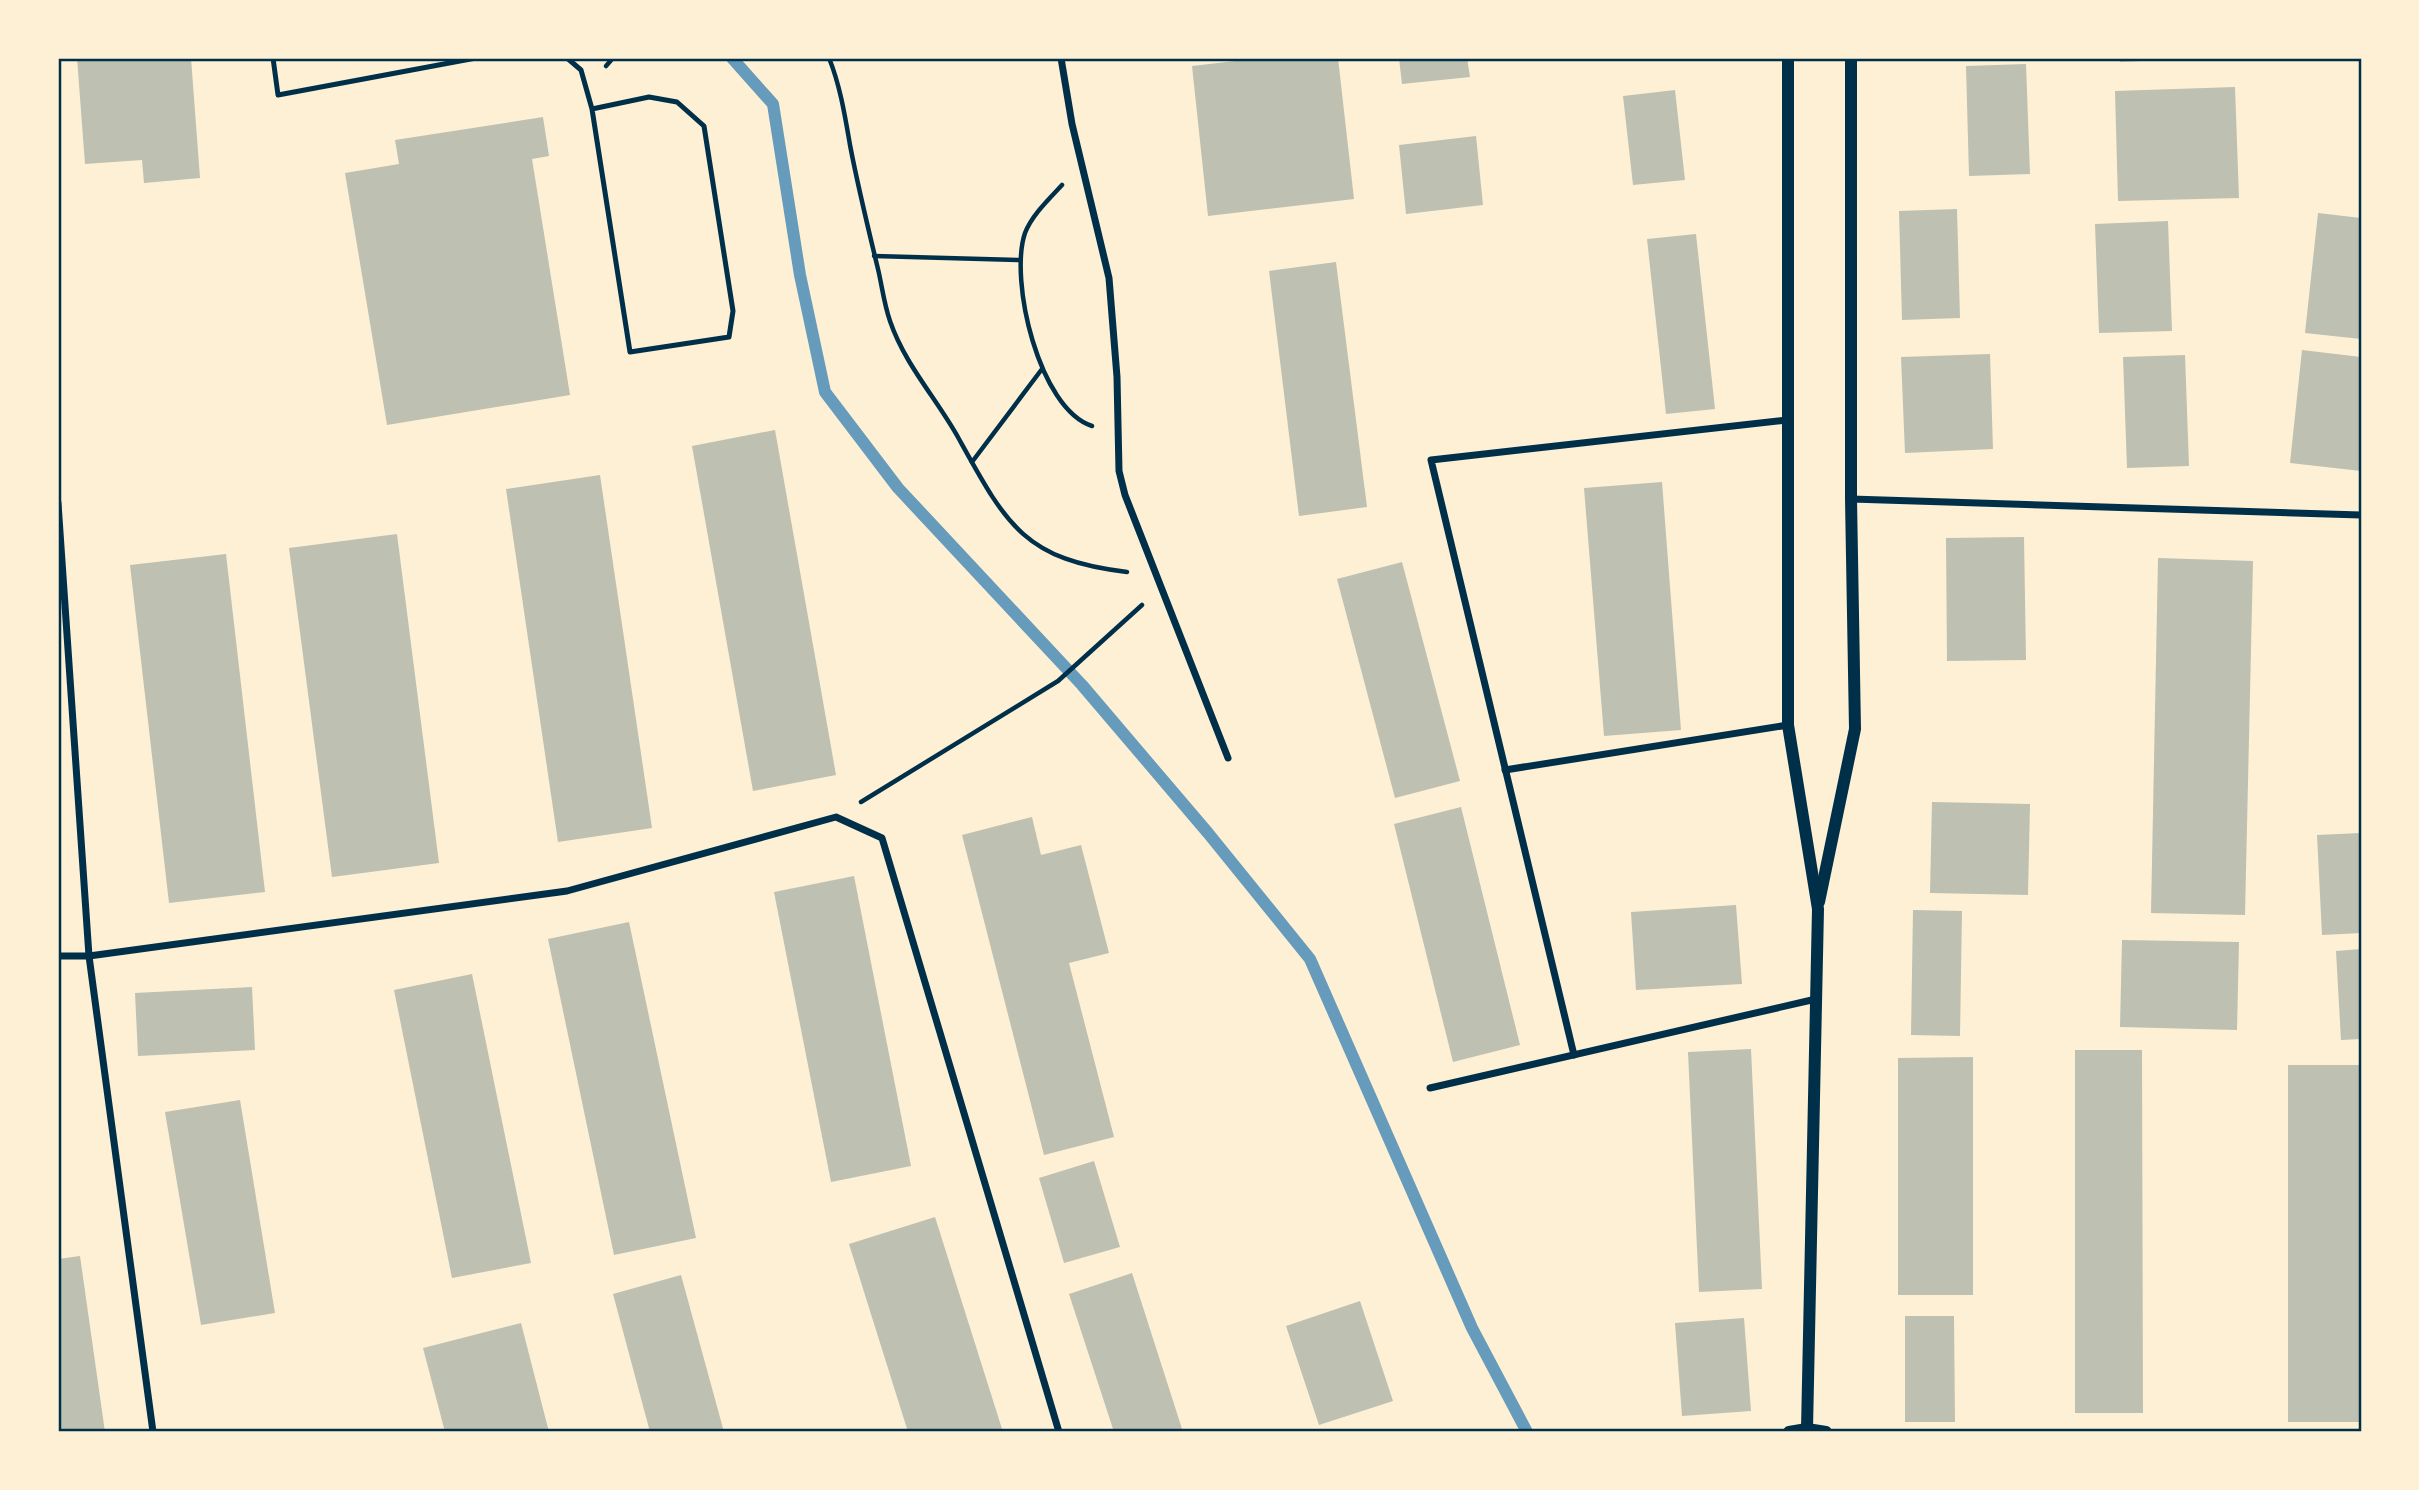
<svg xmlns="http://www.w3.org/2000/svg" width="2419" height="1490" font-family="Jost,sans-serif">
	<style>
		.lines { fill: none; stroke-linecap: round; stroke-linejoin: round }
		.stream { stroke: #669bbc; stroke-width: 12 }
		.building { fill: #bec0b2 }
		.path { stroke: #003049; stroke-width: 4.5 }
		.service { stroke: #003049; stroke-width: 5 }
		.minor { stroke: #003049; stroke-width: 7 }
		.tertiary { stroke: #003049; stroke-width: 12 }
		.neatline { fill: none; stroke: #003049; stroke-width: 2.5 }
	</style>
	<rect width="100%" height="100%" fill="#fdf0d5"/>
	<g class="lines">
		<path class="stream" d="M732,58L773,104L800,275L825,392L898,488L1082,685L1208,833L1310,959L1472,1328L1527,1432"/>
	</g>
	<g class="building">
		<path d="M77,58H191L200,178L144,183L142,160L85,164Z"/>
		<path d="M1261,58H1338L1354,199L1208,216L1192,66Z"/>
		<path d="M1399,58H1467L1470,77L1402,84Z"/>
		<path d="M2119,58H2162V60L2120,62Z"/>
		<path d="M2026,64L2030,174L1969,176L1966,66Z"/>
		<path d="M2235,87L2239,198L2118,201L2115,91Z"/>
		<path d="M1675,90L1685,180L1633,185L1623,96Z"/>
		<path d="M543,117L549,156L532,159L570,395L387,425L345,173L399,164L395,140Z"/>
		<path d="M1476,136L1483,205L1406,214L1399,145Z"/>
		<path d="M1957,209L1960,318L1902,320L1899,211Z"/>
		<path d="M2318,213L2361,218V339L2305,333Z"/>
		<path d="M2168,221L2172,331L2099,333L2095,224Z"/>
		<path d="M1696,234L1715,409L1666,414L1647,239Z"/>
		<path d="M1336,262L1367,507L1299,516L1269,271Z"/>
		<path d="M2302,350L2361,357V471L2290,463Z"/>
		<path d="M1990,354L1993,449L1905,453L1901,357Z"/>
		<path d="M2185,355L2189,466L2127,468L2123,357Z"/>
		<path d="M775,430L836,775L753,791L692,446Z"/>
		<path d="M600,475L652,828L558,842L506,489Z"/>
		<path d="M1662,482L1681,730L1604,736L1584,488Z"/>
		<path d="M397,534L439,863L332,877L289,548Z"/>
		<path d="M2024,537L2026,660L1947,661L1946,538Z"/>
		<path d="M226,554L265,892L169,903L130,565Z"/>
		<path d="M2158,558L2253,561L2245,915L2151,913Z"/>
		<path d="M1402,562L1460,781L1395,798L1337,579Z"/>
		<path d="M1932,802L2030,804L2028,895L1930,893Z"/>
		<path d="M1461,807L1520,1045L1453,1062L1394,824Z"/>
		<path d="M1032,817L1041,855L1081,845L1109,953L1069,963L1114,1137L1044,1155L962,835Z"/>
		<path d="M2361,833V933L2322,935L2317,835Z"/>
		<path d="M854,876L911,1166L831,1182L774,892Z"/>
		<path d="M1736,905L1742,984L1636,990L1631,912Z"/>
		<path d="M1913,910L1962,911L1960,1036L1911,1035Z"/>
		<path d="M629,922L696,1238L614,1255L548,939Z"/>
		<path d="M2122,940L2239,942L2237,1030L2120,1027Z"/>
		<path d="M2361,949V1039L2341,1040L2336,951Z"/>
		<path d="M472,974L531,1263L452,1278L394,990Z"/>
		<path d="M252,987L255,1050L138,1056L135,993Z"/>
		<path d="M1751,1049L1762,1289L1699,1292L1688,1052Z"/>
		<path d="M2075,1050H2142L2143,1413H2075Z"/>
		<path d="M1973,1057V1295H1898V1058Z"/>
		<rect x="2288" y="1065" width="73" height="357"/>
		<path d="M240,1100L275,1313L201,1325L165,1112Z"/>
		<path d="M1094,1161L1120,1247L1064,1263L1039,1178Z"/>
		<path d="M935,1217L1003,1432H908L849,1244Z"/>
		<path d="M80,1256L105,1432H58V1259Z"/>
		<path d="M1132,1273L1183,1432H1114L1069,1294Z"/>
		<path d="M681,1275L724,1432H650L613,1294Z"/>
		<path d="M1360,1301L1393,1401L1319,1425L1286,1326Z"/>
		<path d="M1905,1316H1954L1955,1422H1905Z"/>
		<path d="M1744,1318L1751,1411L1682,1416L1675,1323Z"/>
		<path d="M521,1323L549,1432H445L423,1348Z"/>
	</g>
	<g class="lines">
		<g class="path">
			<path d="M829,58C840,85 845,116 850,145C858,187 868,228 878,269C882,286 884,304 890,321C905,365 937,399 959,439C1006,524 1024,560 1127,572"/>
			<path d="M606,66L613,58"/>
			<path d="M1062,185C1049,199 1032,215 1025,233C1009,280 1039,409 1092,426"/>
			<path d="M874,256L1020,260"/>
			<path d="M972,462L1042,369"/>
			<path d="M861,802L1058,681L1142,605"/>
		</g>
		<g class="service">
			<path d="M273,58L278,95L476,58"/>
			<path d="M567,58L581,70L592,109L630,352L729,337L733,311L704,126L677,102L649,97L592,109"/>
		</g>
		<g class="minor">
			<path d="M1061,58L1072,124L1109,278L1117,377L1119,471L1125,495L1228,758"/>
			<path d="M1851,499L2361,515"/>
			<path d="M58,503L89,956L153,1432"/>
			<path d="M1505,770L1788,725"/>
			<path d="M58,956H89L567,891L836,817L882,838L1059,1432"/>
			<path d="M1574,1055L1431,460L1787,420"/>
			<path d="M1430,1088L1816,999"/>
		</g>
		<g class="tertiary">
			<path d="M1788,58V725L1818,909L1807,1429"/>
			<path d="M1819,902L1855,729L1851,499V58"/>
			<path d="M1789,1432L1807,1429L1826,1432"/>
		</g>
	</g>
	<rect width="2419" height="1490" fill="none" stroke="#fdf0d5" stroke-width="119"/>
	<rect x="60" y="60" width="2300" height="1370" class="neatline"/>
</svg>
